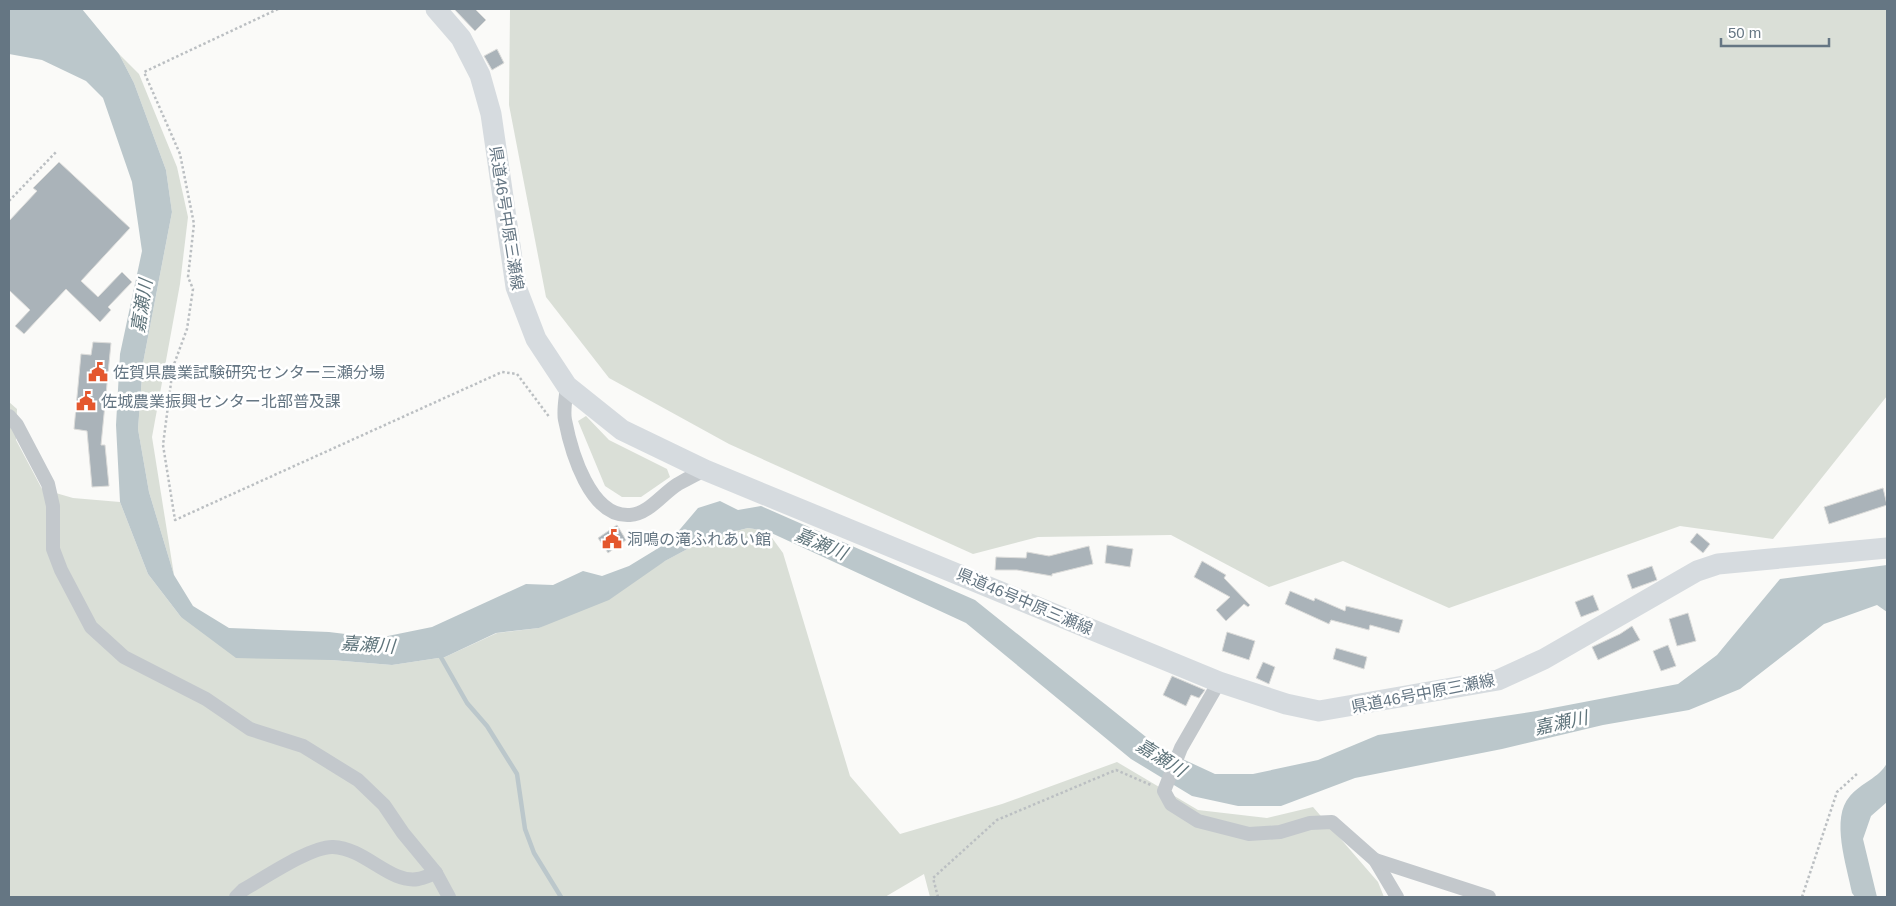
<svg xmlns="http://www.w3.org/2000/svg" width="1896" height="906" font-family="Arial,'Noto Sans JP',sans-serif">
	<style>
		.green { fill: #dadfd7 }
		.water { fill: #bbc7cb }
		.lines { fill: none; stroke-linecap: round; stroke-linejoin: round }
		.stream { stroke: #bbc7cb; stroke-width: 4.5 }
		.building { fill: #aab3b9; stroke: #dcdcda }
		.path { stroke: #bbbfc2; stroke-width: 2.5; stroke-dasharray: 2.5 2.5; stroke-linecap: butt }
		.street { stroke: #c3c8cc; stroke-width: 14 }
		.primary { stroke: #d6dbdf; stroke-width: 21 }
		.labels { text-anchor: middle; stroke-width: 5; stroke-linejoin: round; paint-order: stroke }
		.street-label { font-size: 16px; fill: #657683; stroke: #fff }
		.poi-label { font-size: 16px; fill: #657683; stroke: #fff; text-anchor: start }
		.water-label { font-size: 18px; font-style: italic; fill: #60757c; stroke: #fff }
	</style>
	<rect width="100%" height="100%" fill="#fafaf8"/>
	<g class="green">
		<path d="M510,9H1887V396L1773,539L1680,526L1449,608L1343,561L1269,587L1171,535L1038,537L973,554L729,444L609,378L546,297L509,105Z"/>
		<path d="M119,54L139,74L177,167L188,217L180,284L152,437L174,575L149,492L138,429L143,363L172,212L166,170L134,83Z"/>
		<path d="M9,402L17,409L16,440L42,489L73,498L120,502L148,574L181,617L331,660L392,665L445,657L497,633L539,628L708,538L748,528L767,531L783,553L850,776L900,834L1002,804L1117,762L1198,810L1267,818L1313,807L1378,882L1384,897H930L924,874L885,897H9Z"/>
		<path d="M586,416L609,440L667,469L670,477L641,497H622L605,486L578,421Z"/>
	</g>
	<g class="water">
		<path d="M9,9H82L119,54L134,83L166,170L172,212L143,363L138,429L149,492L174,575L193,606L229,628L329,632L378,638L432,627L526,584L553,585L583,571L602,576L629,566L670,541L698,508L720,501L738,510L761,506L975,600L1161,749L1215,774H1253L1318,760L1378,735L1537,711L1678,684L1717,655L1780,579L1887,565V612L1877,605L1824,624L1740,689L1689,710L1603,725L1502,749L1355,778L1281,806H1238L1192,796L1131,759L966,623L767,531L748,528L708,538L665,561L609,600L539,628L496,633L445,657L392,665L331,660L236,658L181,617L148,574L120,502L116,425L120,354L142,251L132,182L103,98L86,81L42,60L9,54Z"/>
		<path d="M1887,763V802L1871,816L1863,839L1877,897H1855L1852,893C1847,866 1830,818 1850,796C1861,783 1879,778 1887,763Z"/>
	</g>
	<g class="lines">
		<path class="stream" d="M438,652L467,703L487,726L517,774L525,829L534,853L561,897"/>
	</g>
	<g class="building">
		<path d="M454,9H475L486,20L475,31Z"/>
		<path d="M497,49L504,63L492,70L484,56Z"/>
		<path d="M59,162L130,228L81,281L98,297L122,272L132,282L108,307L111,310L100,322L66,289L24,334L15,326L30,310L9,290V221L37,191L33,188Z"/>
		<path d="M93,342L111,343L101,445H105L109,486L92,487L87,431L74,429L81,354L91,355Z"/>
		<path d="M1883,488L1887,505L1829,524L1824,507Z"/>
		<path d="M617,525L626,540L608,553L598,538Z"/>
		<path d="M1697,533L1710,544L1703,553L1690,542Z"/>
		<path d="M1107,545L1133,549L1130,567L1105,563Z"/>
		<path d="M1089,546L1093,564L1052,574V576L1017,570H995L996,557L1026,558L1027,552L1049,556Z"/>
		<path d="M1202,561L1226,575L1224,578L1250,605L1248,607L1244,604L1226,621L1216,610L1230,597L1194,577Z"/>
		<path d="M1652,566L1657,580L1632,589L1627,575Z"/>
		<path d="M1290,591L1314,601L1315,598L1345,611L1346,606L1403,620L1399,633L1370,625L1369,630L1331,620L1329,624L1285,604Z"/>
		<path d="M1593,595L1599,610L1581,617L1575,602Z"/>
		<path d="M1688,613L1696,641L1677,646L1669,619Z"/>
		<path d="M1632,626L1640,640L1598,660L1592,647L1620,634Z"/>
		<path d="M1227,632L1255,641L1249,660L1222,651Z"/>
		<path d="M1668,645L1676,666L1661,671L1653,651Z"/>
		<path d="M1336,648L1367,657L1364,669L1333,659Z"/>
		<path d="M1263,662L1275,667L1269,684L1256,678Z"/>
		<path d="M1172,676L1205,690L1199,698L1191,695L1186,706L1163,695Z"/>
	</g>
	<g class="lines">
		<g class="path">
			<path d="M278,9L144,72L180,154L194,224L188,277L193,289L187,329L173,367L163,445L175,520L502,372L517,374L550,418"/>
			<path d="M9,201L56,152"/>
			<path d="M938,897L933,878L997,820L1116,770L1151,785"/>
			<path d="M1802,897L1837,792L1858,773"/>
		</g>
		<g class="street">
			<path d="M567,386C566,397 563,410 565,420C571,451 590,518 630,515C649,514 663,493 678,484C687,479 696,474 705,470"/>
			<path d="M9,416L17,425L48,484L53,506V549L61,570L91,627L124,657L206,699L250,729L303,746L358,780L384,805L403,833L436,873L449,897"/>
			<path d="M1219,682L1181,748L1164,791L1171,804L1198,821L1249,834L1280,832L1310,823L1332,822L1375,860L1397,897"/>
			<path d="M1375,860L1489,897"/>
			<path d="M236,897L243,890C263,879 311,846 333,847C365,848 390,884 418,879C424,878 430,875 436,873"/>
		</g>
		<path class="primary" d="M436,9L461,38L480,75L491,114L516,287L536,339L567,386L622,430L705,470L1219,682L1286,704L1319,711L1498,680L1544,659L1697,571L1718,564L1887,548"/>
	</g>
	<defs>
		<symbol id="civic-bare" viewBox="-9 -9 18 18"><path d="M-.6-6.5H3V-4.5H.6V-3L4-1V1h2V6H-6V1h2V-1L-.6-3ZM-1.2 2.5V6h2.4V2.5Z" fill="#e4572e" stroke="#fff" stroke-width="2.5" paint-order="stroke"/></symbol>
	</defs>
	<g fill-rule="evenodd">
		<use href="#civic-bare" x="84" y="358" width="28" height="28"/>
		<use href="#civic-bare" x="72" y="387" width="28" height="28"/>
		<use href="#civic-bare" x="598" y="525" width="28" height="28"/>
	</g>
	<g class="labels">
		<g class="street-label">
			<text transform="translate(507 218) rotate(81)" y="6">県道46号中原三瀬線</text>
			<text transform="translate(1025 601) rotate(23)" y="6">県道46号中原三瀬線</text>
			<text transform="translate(1423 693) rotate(-11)" y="6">県道46号中原三瀬線</text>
		</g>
		<g class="poi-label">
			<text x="113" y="378">佐賀県農業試験研究センター三瀬分場</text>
			<text x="101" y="407">佐城農業振興センター北部普及課</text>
			<text x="627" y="545">洞鳴の滝ふれあい館</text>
		</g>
		<g class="water-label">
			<text transform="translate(142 306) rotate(-81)" y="6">嘉瀬川</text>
			<text transform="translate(821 544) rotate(23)" y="6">嘉瀬川</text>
			<text transform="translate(368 645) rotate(4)" y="6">嘉瀬川</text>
			<text transform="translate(1561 723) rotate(-12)" y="6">嘉瀬川</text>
			<text transform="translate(1161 758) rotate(32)" y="6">嘉瀬川</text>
		</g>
	</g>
	<rect width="1896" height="906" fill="none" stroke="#657683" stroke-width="20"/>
	<path d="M1721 38v8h108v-8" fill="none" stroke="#657683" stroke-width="2.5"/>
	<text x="1728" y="38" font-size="15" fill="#657683" stroke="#ffffff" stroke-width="4" paint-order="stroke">50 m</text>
</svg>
